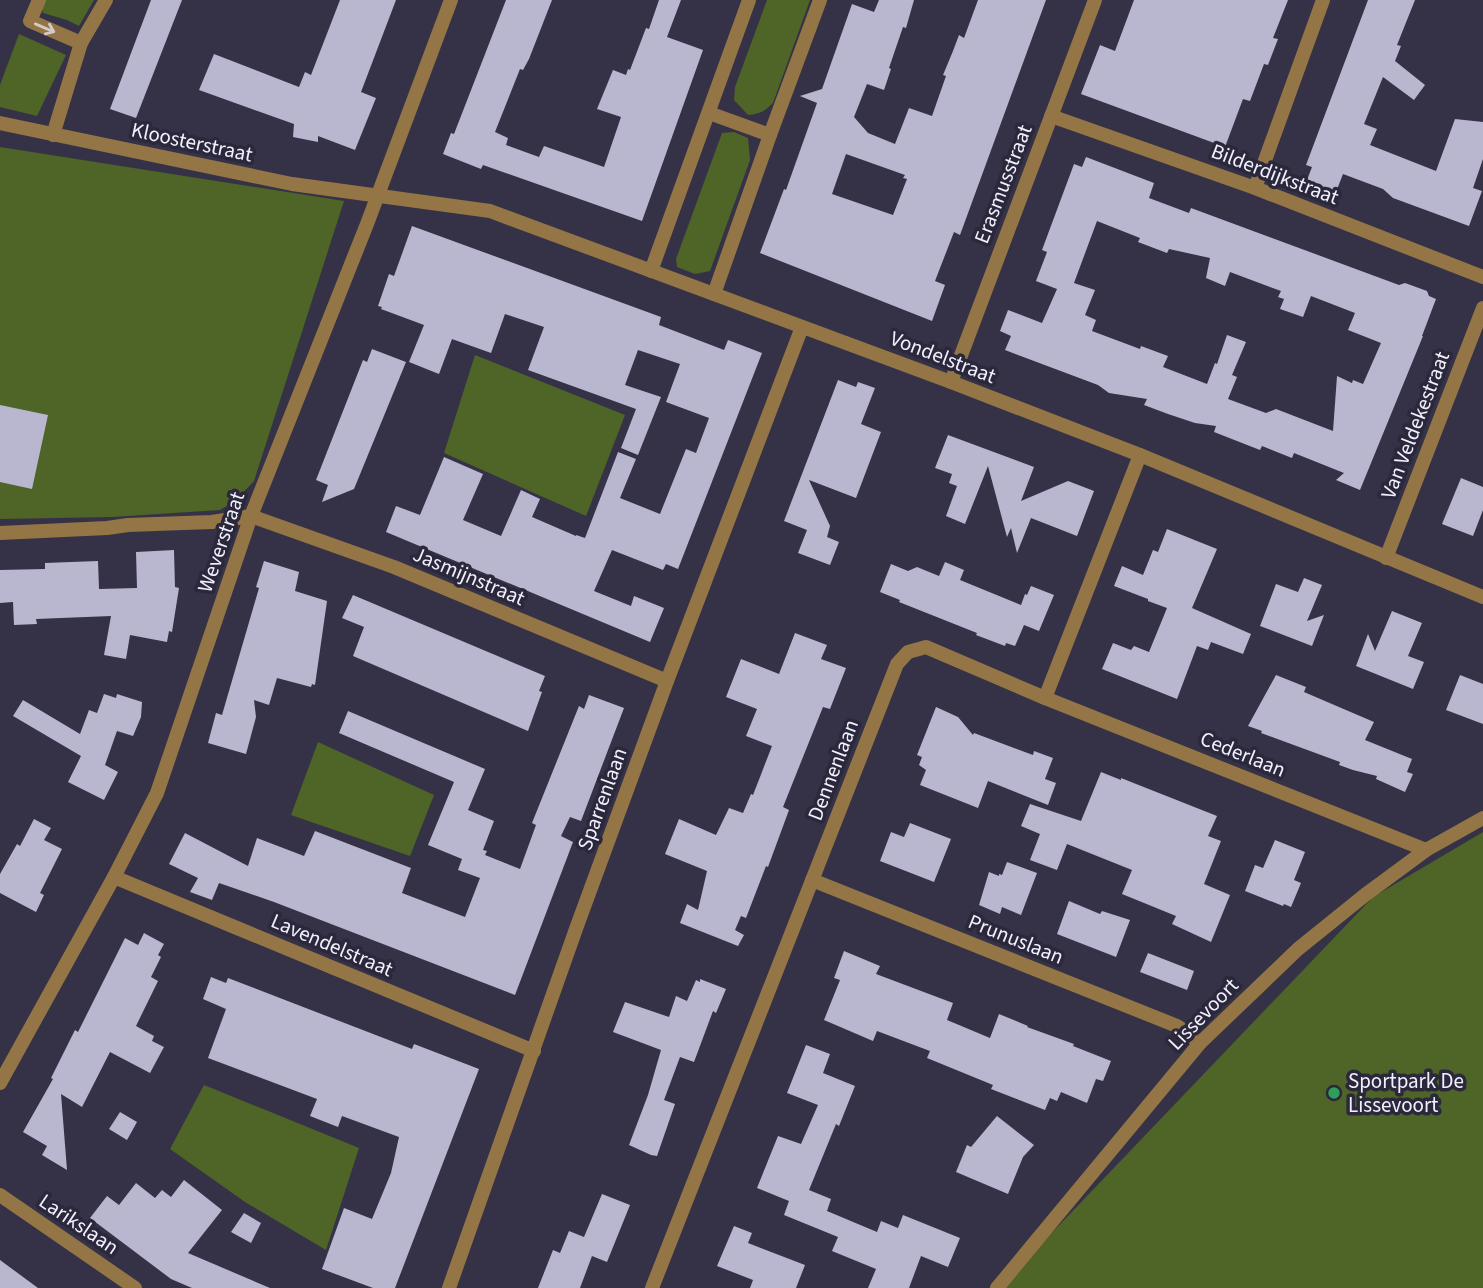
<svg xmlns="http://www.w3.org/2000/svg" width="1483" height="1288" font-family="'Source Sans 3',sans-serif">
	<style>
		.green { fill: #4f6427 }
		.building { fill: #b9b7d0; fill-rule: evenodd }
		.lines { fill: none; stroke-linecap: round; stroke-linejoin: round }
		.street { stroke: #947546; stroke-width: 14 }
		.oneway { stroke: #d5cbc6 }
		.leisure-dot { fill: #2e9e5b; stroke: #2b283c; stroke-width: 2.5 }
		.labels { text-anchor: middle; stroke-width: 7; stroke-linejoin: round; paint-order: stroke }
		.street-label { font-size: 21px; fill: #f1f0fd; stroke: #2b283c }
		.poi-label { font-size: 21px; fill: #f1f0fd; stroke: #2b283c; text-anchor: start }
	</style>
	<rect width="100%" height="100%" fill="#353247"/>
	<g class="green">
		<path d="M44,0H94L79,26L67,20L43,13L41,6Z"/>
		<path d="M767,0H810L773,103C765,111 760,114 748,115L734,100L735,87Z"/>
		<path d="M19,34L66,55L37,116L0,107V85Z"/>
		<path d="M734,132L748,138L750,160L710,271L695,274L677,267L676,259L722,133Z"/>
		<path d="M0,147L344,201L254,481L235,501L220,510L112,517L0,519Z"/>
		<path d="M475,355L625,415L586,516L444,453Z"/>
		<path d="M318,742L434,795L410,856L291,815Z"/>
		<path d="M1483,832V1288H999L1373,897Z"/>
		<path d="M204,1085L359,1148L326,1250L245,1202L170,1149Z"/>
	</g>
	<g class="building">
		<path d="M151,0H182L136,118L110,109Z"/>
		<path d="M340,0H396L361,92L376,98L355,150L318,136V142L293,137L294,124L199,90L214,54L299,87L305,72L311,75Z"/>
		<path d="M506,0H552L529,59L523,70L520,69L495,132L508,138L506,145L539,157L544,146L604,167L621,117L597,109L613,70L626,75L628,69L630,70L646,28L649,29L659,0H681L667,37L703,50L642,221L483,165L481,169L443,154L451,133L454,134Z"/>
		<path d="M879,0H914L906,28L903,27L889,68L891,69L884,90L867,84L854,117L868,133L895,144L909,108L932,116L946,76L943,75L953,51L959,35L964,38L978,0H1046L960,235L954,232L935,281L945,285L932,321L760,253L784,189L786,190L817,103L800,96L822,89L852,4L874,12ZM846,154L905,175L903,178L907,179L893,215L832,194Z"/>
		<path d="M1134,0H1288L1273,38L1278,39L1268,65L1264,64L1250,101L1243,99L1225,147L1081,94L1100,45L1115,51Z"/>
		<path d="M1368,0H1415L1397,45L1401,46L1395,61L1425,85L1414,100L1383,77L1364,124L1377,129L1370,145L1436,171L1455,119L1483,122V159L1473,188L1482,191L1469,226L1393,198L1383,189L1343,174L1336,192L1307,180L1312,167L1306,165Z"/>
		<path d="M1086,157L1154,183L1149,198L1189,213L1191,208L1399,285L1405,283L1427,291L1429,296L1436,299L1422,336H1423L1360,490L1336,480L1344,473L1294,453L1292,458L1262,446L1260,450L1214,432L1216,426L1195,423L1168,414L1144,405L1147,399L1109,393L1098,385L1005,350L1011,336L1000,331L1008,310L1042,323L1057,289L1036,281L1047,252L1042,250L1074,164L1082,167ZM1097,221L1140,238L1138,242L1167,253L1169,249L1210,258L1206,278L1225,286L1230,272L1281,291L1278,297L1284,299L1280,309L1303,317L1311,296L1355,313L1348,330L1381,343L1363,384L1353,380L1352,383L1337,376L1333,431L1276,409L1266,413L1228,399L1237,377L1232,375L1246,342L1227,335L1217,364L1215,363L1207,384L1163,367L1168,356L1141,346L1140,349L1092,331L1096,320L1085,315L1095,290L1074,283Z"/>
		<path d="M412,226L661,317L659,325L724,350L728,340L762,353L678,569L666,564L663,570L612,550L594,591L631,606L634,596L664,608L650,642L386,532L396,506L420,515L444,457L483,474L463,520L501,536L521,490L540,499L532,517L576,536V535L585,538L618,452L636,459L620,498L660,514L686,449L696,453L709,418L666,402L680,364L638,350L625,385L661,397L638,455L621,448L636,409L528,370L544,327L505,314L491,353L452,339L439,374L409,362L424,325L381,309L382,307L378,306L389,274L394,276Z"/>
		<path d="M372,349L406,362L354,489L322,502L328,485L316,480L363,360L367,362Z"/>
		<path d="M838,380L856,387L858,382L875,388L861,424L881,432L856,498L809,480L830,526L827,537L839,542L830,565L798,553L807,530L784,521Z"/>
		<path d="M0,405L48,415L32,489L0,482Z"/>
		<path d="M948,435L1034,467L1021,501L1068,481L1094,491L1077,536L1031,518L1017,553L1011,528L1007,537L988,466L965,524L946,516L957,486L949,483L952,474L935,468Z"/>
		<path d="M1461,478L1483,487V510L1473,536L1442,524Z"/>
		<path d="M1167,529L1217,549L1192,608L1251,634L1243,654L1211,642L1208,650L1197,646L1177,699L1102,669L1113,643L1131,650L1134,646L1149,652L1167,608L1148,601V599L1114,586L1122,566L1143,575L1153,550L1158,552Z"/>
		<path d="M174,550L175,587L179,588L172,632L169,631L167,642L130,635L126,659L104,655L111,616L36,619L37,624L14,625L13,602L0,603V570L45,569V563L98,561L99,589L137,588L136,552Z"/>
		<path d="M264,561L299,572L295,591L327,601L315,685L312,684L311,687L277,678L269,705L254,700L256,717L246,754L208,743L216,713L222,715L259,588L256,587Z"/>
		<path d="M945,562L964,570L960,580L1021,605L1025,594L1027,595L1031,586L1054,595L1039,631L1024,625L1015,646L1006,643L1005,646L976,635L977,633L899,602L900,600L880,592L891,564L908,571L917,567L939,576Z"/>
		<path d="M1304,578L1322,585L1307,621L1324,615L1312,646L1260,626L1276,584L1298,592Z"/>
		<path d="M353,595L545,676L539,691L542,692L528,731L353,656L364,627L342,618Z"/>
		<path d="M1392,611L1422,623L1408,656L1424,662L1413,689L1356,666L1368,634L1375,651Z"/>
		<path d="M795,633L827,645L821,659L846,668L830,709L823,707L783,807L789,810L768,867L766,866L746,918L741,916L735,930L744,935L738,946L680,923L687,904L698,910L707,871L665,854L679,819L716,835L729,808L743,813L751,794L753,795L772,746L746,736L757,709L726,697L741,659L779,674Z"/>
		<path d="M1276,675L1306,687L1304,692L1374,722L1365,740L1412,759L1407,772L1413,774L1405,792L1376,779L1377,776L1353,770L1339,765L1340,762L1261,733L1262,731L1248,726Z"/>
		<path d="M1460,675L1483,684V724L1446,710Z"/>
		<path d="M104,694L116,698L117,694L142,702L141,717L133,736L117,731L105,765L118,772L104,800L68,782L81,756L13,716L23,700L80,734L89,710L97,713Z"/>
		<path d="M589,695L624,708L581,821L570,817L561,836L573,842L515,995L274,902L219,883L212,900L190,892L198,878L169,864L185,833L248,866L257,838L304,856L315,831L411,868L402,893L465,917L480,878L458,870L462,859L428,845L454,782L339,733L348,711L485,769L468,810L494,821L483,850L487,851L485,855L520,869L536,825L532,823L579,706L584,709Z"/>
		<path d="M936,707L958,717L973,735L974,733L1033,755L1034,751L1053,758L1045,779L1056,783L1048,805L988,781L978,808L920,785L926,770L919,765L922,757L917,755Z"/>
		<path d="M1101,772L1121,780V778L1217,816L1208,836L1221,841L1204,884L1230,895L1211,942L1172,924L1176,916L1122,894L1132,870L1067,844L1057,870L1030,860L1040,834L1021,826L1030,804L1081,821Z"/>
		<path d="M34,819L51,828L44,840L62,849L40,893L44,895L36,912L0,893V874L17,844L20,846Z"/>
		<path d="M910,823L951,839L934,882L880,861L891,832L904,837Z"/>
		<path d="M1275,840L1305,852L1294,880L1301,883L1291,907L1284,904L1283,906L1245,891L1255,865L1263,868Z"/>
		<path d="M1007,862L1037,873L1021,915L1002,907L1000,914L979,905L989,872L999,876V874L1002,875Z"/>
		<path d="M1069,901L1100,914L1102,911L1130,920L1116,957L1057,934Z"/>
		<path d="M144,933L164,944L158,955L161,957L151,977L158,981L136,1026L154,1036L152,1041L164,1047L150,1073L110,1052L82,1107L61,1094L67,1170L42,1155L47,1146L23,1132L53,1079L51,1078L75,1030L78,1032L125,938L138,945Z"/>
		<path d="M844,951L880,966L876,974L953,1003L947,1020L990,1038L999,1014L1028,1026L1027,1027L1074,1044L1073,1046L1111,1061L1103,1081L1096,1079L1087,1103L1061,1092L1057,1101L1050,1098L1045,1110L991,1089L993,1085L927,1058L930,1051L877,1031L873,1041L824,1020L840,980L834,978Z"/>
		<path d="M1148,953L1194,971L1187,990L1140,972Z"/>
		<path d="M211,977L226,983L228,978L412,1049L414,1044L479,1069L395,1288H373L322,1269L344,1208L372,1219L391,1173L399,1137L342,1116L338,1127L310,1116L317,1099L208,1058L226,1009L203,999Z"/>
		<path d="M700,979L726,989L716,1013L713,1011L694,1062L680,1057L664,1100L675,1104L657,1156L651,1155L629,1145L648,1095L661,1050L613,1032L625,1002L669,1017L676,996L687,1001L696,980L700,982Z"/>
		<path d="M806,1045L830,1054L823,1073L855,1086L839,1126L836,1124L809,1190L831,1199L827,1211L877,1232L881,1221L898,1228L903,1215L960,1238L948,1267L921,1256L909,1288H868L876,1269L832,1251L838,1237L784,1215L789,1201L757,1188L778,1136L801,1144L818,1105L787,1093Z"/>
		<path d="M120,1112L137,1122L127,1140L109,1129Z"/>
		<path d="M997,1116L1034,1145L1023,1157L1008,1194L956,1172L967,1145L971,1147Z"/>
		<path d="M184,1180L222,1210L188,1253L270,1288H192L171,1279L90,1218L107,1196L119,1205L136,1183L155,1198L162,1190L171,1197Z"/>
		<path d="M602,1194L630,1205L607,1262L592,1256L580,1288H538L553,1250L560,1253L569,1231L584,1237Z"/>
		<path d="M244,1213L261,1223L251,1243L231,1232Z"/>
		<path d="M734,1226L752,1233L748,1243L805,1265L796,1288H750L753,1280L717,1266Z"/>
		<path d="M0,1260L38,1288H0Z"/>
	</g>
	<g class="lines">
		<g class="street">
			<path d="M39,0L30,21L81,43"/>
			<path d="M709,113L770,135"/>
			<path d="M1051,116L1255,188L1483,277"/>
			<path d="M0,123L292,184L490,211L951,382L1140,455L1483,597"/>
			<path d="M53,135L81,43L106,0"/>
			<path d="M1255,188L1323,0"/>
			<path d="M651,271L749,0"/>
			<path d="M714,294L770,135L820,0"/>
			<path d="M951,382L1095,0"/>
			<path d="M0,533L107,528L128,525L212,522L251,516L394,567L667,681"/>
			<path d="M1386,558L1483,308"/>
			<path d="M1045,698L1426,850"/>
			<path d="M114,877L534,1051"/>
			<path d="M812,880L1177,1026L1200,1043"/>
			<path d="M0,1083L114,877L157,793L251,516L367,224L451,0"/>
			<path d="M0,1195L135,1288"/>
			<path d="M449,1288L577,926L667,681L802,327"/>
			<path d="M652,1288L897,664L908,652L926,647L1045,698L1140,455"/>
			<path d="M997,1288L1200,1043L1298,949L1365,895L1426,850L1483,818"/>
		</g>
	</g>
	<defs><path id="oneway-shaft" d="M-6 0H5M1.5-3L5.5 0L1.5 3" fill="none" stroke-width="1.6" stroke-linecap="round" stroke-linejoin="round" transform="scale(1.75)"/></defs>
	<use class="oneway" href="#oneway-shaft" transform="translate(45 28) rotate(23)"/>
	<circle class="leisure-dot" cx="1334" cy="1093" r="7"/>
	<g class="labels">
		<g class="street-label">
			<text transform="translate(192 142) rotate(12)" y="7">Kloosterstraat</text>
			<text transform="translate(1275 174) rotate(21)" y="7">Bilderdijkstraat</text>
			<text transform="translate(1003 184) rotate(-69)" y="7">Erasmusstraat</text>
			<text transform="translate(943 357) rotate(21)" y="7">Vondelstraat</text>
			<text transform="translate(1415 425) rotate(-69)" y="7">Van Veldekestraat</text>
			<text transform="translate(221 542) rotate(-71)" y="7">Weverstraat</text>
			<text transform="translate(469 576) rotate(23)" y="7">Jasmijnstraat</text>
			<text transform="translate(1243 754) rotate(22)" y="7">Cederlaan</text>
			<text transform="translate(833 770) rotate(-69)" y="7">Dennenlaan</text>
			<text transform="translate(602 799) rotate(-70)" y="7">Sparrenlaan</text>
			<text transform="translate(1016 939) rotate(22)" y="7">Prunuslaan</text>
			<text transform="translate(332 945) rotate(23)" y="7">Lavendelstraat</text>
			<text transform="translate(1203 1014) rotate(-46)" y="7">Lissevoort</text>
			<text transform="translate(79 1224) rotate(34)" y="7">Larikslaan</text>
		</g>
		<g class="poi-label">
			<text x="1348" y="1088">Sportpark De<tspan x="1348" dy="24">Lissevoort</tspan></text>
		</g>
	</g>
</svg>
